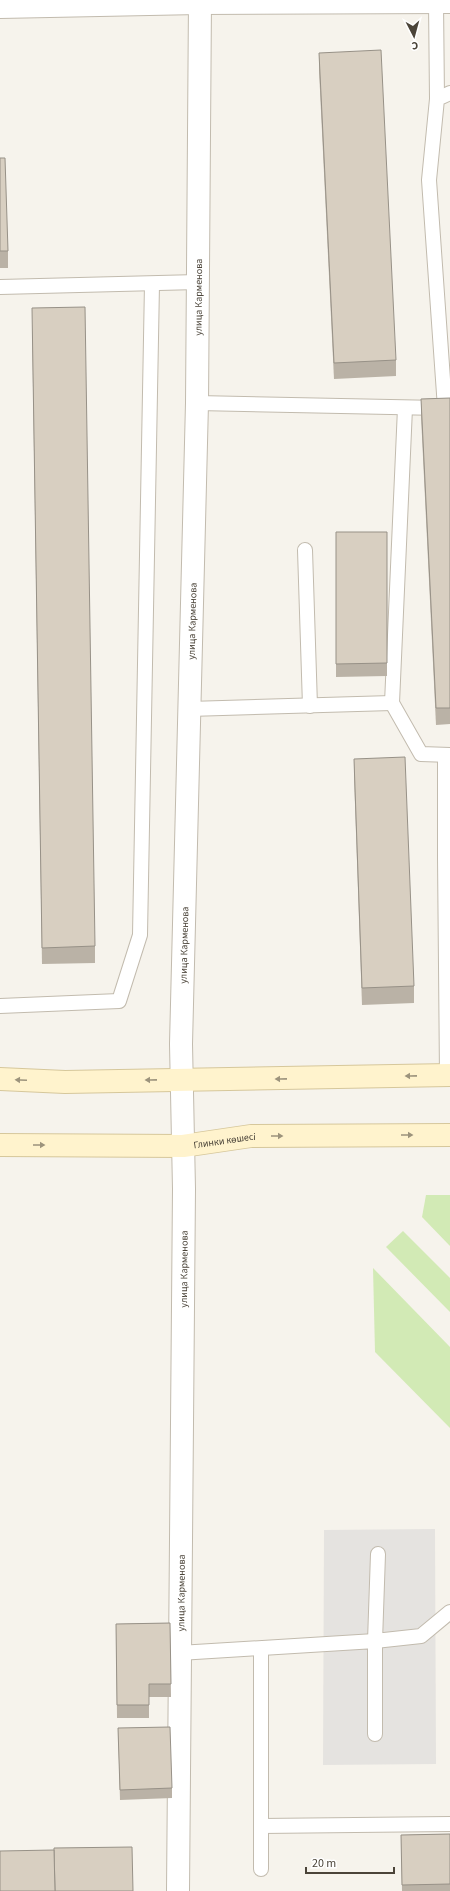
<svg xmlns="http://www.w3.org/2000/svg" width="450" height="1891" font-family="'Source Sans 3',sans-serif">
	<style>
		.green { fill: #d2eab5 }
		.parking { fill: #e5e3e0 }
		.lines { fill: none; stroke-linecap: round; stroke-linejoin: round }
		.service-casing { stroke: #c2bbae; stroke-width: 16 }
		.minor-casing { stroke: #c2bbae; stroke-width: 24 }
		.tertiary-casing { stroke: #c2bbae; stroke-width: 24 }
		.secondary-casing { stroke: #d6c79b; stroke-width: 24 }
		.service { stroke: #fff; stroke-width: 14 }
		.minor { stroke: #fff; stroke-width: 22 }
		.tertiary { stroke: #fff; stroke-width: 22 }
		.secondary { stroke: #fff3cd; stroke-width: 22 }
		.wall { fill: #bab2a6 }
		.building { fill: #d8cfc1; stroke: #979187 }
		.oneway { fill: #9c937c }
		.labels { text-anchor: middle; stroke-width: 3; stroke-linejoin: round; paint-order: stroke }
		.street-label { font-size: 10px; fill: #4b4439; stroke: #fff }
	</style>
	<rect width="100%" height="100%" fill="#f6f3ec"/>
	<g class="green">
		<path d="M426,1195H450V1246L422,1217Z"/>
		<path d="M403,1231L450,1278V1312L386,1247Z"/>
		<path d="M373,1268L450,1347V1428L375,1352Z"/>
	</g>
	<path class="parking" d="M435,1529L436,1764L323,1765L324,1530Z"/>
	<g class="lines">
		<defs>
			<g id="service">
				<path d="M436,2L437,99"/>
				<path d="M0,287L198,282"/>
				<path d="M197,403L440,408"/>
				<path d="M405,408L392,703L421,754L450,755"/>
				<path d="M445,408L429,180L437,99L450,93"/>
				<path d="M305,550L310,706"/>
				<path d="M189,709L392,703"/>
				<path d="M445,755V857H450"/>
				<path d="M445,857L447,1075"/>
				<path d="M0,1006L119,1001L140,935L152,284"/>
				<path d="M378,1554L375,1641L421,1636L450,1612"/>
				<path d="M179,1653L375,1641V1734"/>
				<path d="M261,1826L450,1824"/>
				<path d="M261,1869V1649"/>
			</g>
			<path id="minor" d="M0,7L199,3L450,2"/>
			<g id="tertiary">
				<path id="s1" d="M178,1891L184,1189L181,1044L197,403L200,0"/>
			</g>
			<g id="secondary">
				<path d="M0,1079L65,1082L450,1075"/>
				<path id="s2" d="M0,1145L183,1146L251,1136L450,1135"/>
			</g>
		</defs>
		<use href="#service" class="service-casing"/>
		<use href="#minor" class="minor-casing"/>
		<use href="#tertiary" class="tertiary-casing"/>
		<use href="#secondary" class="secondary-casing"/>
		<use href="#service" class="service"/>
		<use href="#minor" class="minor"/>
		<use href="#tertiary" class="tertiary"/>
		<use href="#secondary" class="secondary"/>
	</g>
	<g class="wall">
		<path d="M319,53L396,360V376L334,379L319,70Z"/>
		<path d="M0,158L8,251V268H0Z"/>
		<path d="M32,325L95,946V963L42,964Z"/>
		<path d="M450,398V724L436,725L421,416V399Z"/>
		<path d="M336,532H387V676L336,677Z"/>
		<path d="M354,759L414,986V1003L362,1005L354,776Z"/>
		<path d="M170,1623L171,1697H149V1718H117L116,1624Z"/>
		<path d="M118,1728L172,1788V1798L120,1800Z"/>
		<path d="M450,1834V1891H402L401,1835Z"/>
	</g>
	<g class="building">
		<path d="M381,50L396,360L334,363L319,53Z"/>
		<path d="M0,158H5L8,251H0Z"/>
		<path d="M85,307L95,946L42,948L32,308Z"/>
		<path d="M450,398V708H436L421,399Z"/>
		<path d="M336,532H387V663L336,664Z"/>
		<path d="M405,757L414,986L362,988L354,759Z"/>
		<path d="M170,1623L171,1684H149V1705H117L116,1624Z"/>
		<path d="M170,1727L172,1788L120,1790L118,1728Z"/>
		<path d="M450,1834V1884L402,1885L401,1835Z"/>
		<path d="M132,1847L133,1891H55L54,1848Z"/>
		<path d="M54,1850L55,1891H0V1851Z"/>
	</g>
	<defs><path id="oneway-solid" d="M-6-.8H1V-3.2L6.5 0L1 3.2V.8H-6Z"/></defs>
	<g class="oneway">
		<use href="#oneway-solid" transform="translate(411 1076) rotate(179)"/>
		<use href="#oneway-solid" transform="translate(281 1079) rotate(179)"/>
		<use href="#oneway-solid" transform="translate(21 1080) rotate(-178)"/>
		<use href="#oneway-solid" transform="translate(151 1080) rotate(179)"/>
		<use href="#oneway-solid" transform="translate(407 1135)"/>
		<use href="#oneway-solid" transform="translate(277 1136)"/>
		<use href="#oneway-solid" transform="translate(39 1145)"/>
	</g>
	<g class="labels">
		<g class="street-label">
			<text dy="4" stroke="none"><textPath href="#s1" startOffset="1594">улица Карменова</textPath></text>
			<text dy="4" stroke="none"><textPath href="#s1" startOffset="1270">улица Карменова</textPath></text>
			<text dy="4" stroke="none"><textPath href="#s1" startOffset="946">улица Карменова</textPath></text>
			<text dy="4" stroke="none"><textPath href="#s2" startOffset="225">Глинки көшесі</textPath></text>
			<text dy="4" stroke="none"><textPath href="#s1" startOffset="622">улица Карменова</textPath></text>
			<text dy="4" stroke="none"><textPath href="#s1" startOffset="298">улица Карменова</textPath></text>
		</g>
	</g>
	<g transform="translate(414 36) rotate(174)" stroke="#ffffff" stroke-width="3" paint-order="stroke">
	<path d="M0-3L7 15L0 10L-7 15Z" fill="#4b4439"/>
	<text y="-6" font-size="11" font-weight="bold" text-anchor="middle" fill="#4b4439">С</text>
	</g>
	<path d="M306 1867v6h88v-6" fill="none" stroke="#4b4439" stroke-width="2"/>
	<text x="312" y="1867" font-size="12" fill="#4b4439" stroke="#ffffff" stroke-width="3" paint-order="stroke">20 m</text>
</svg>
